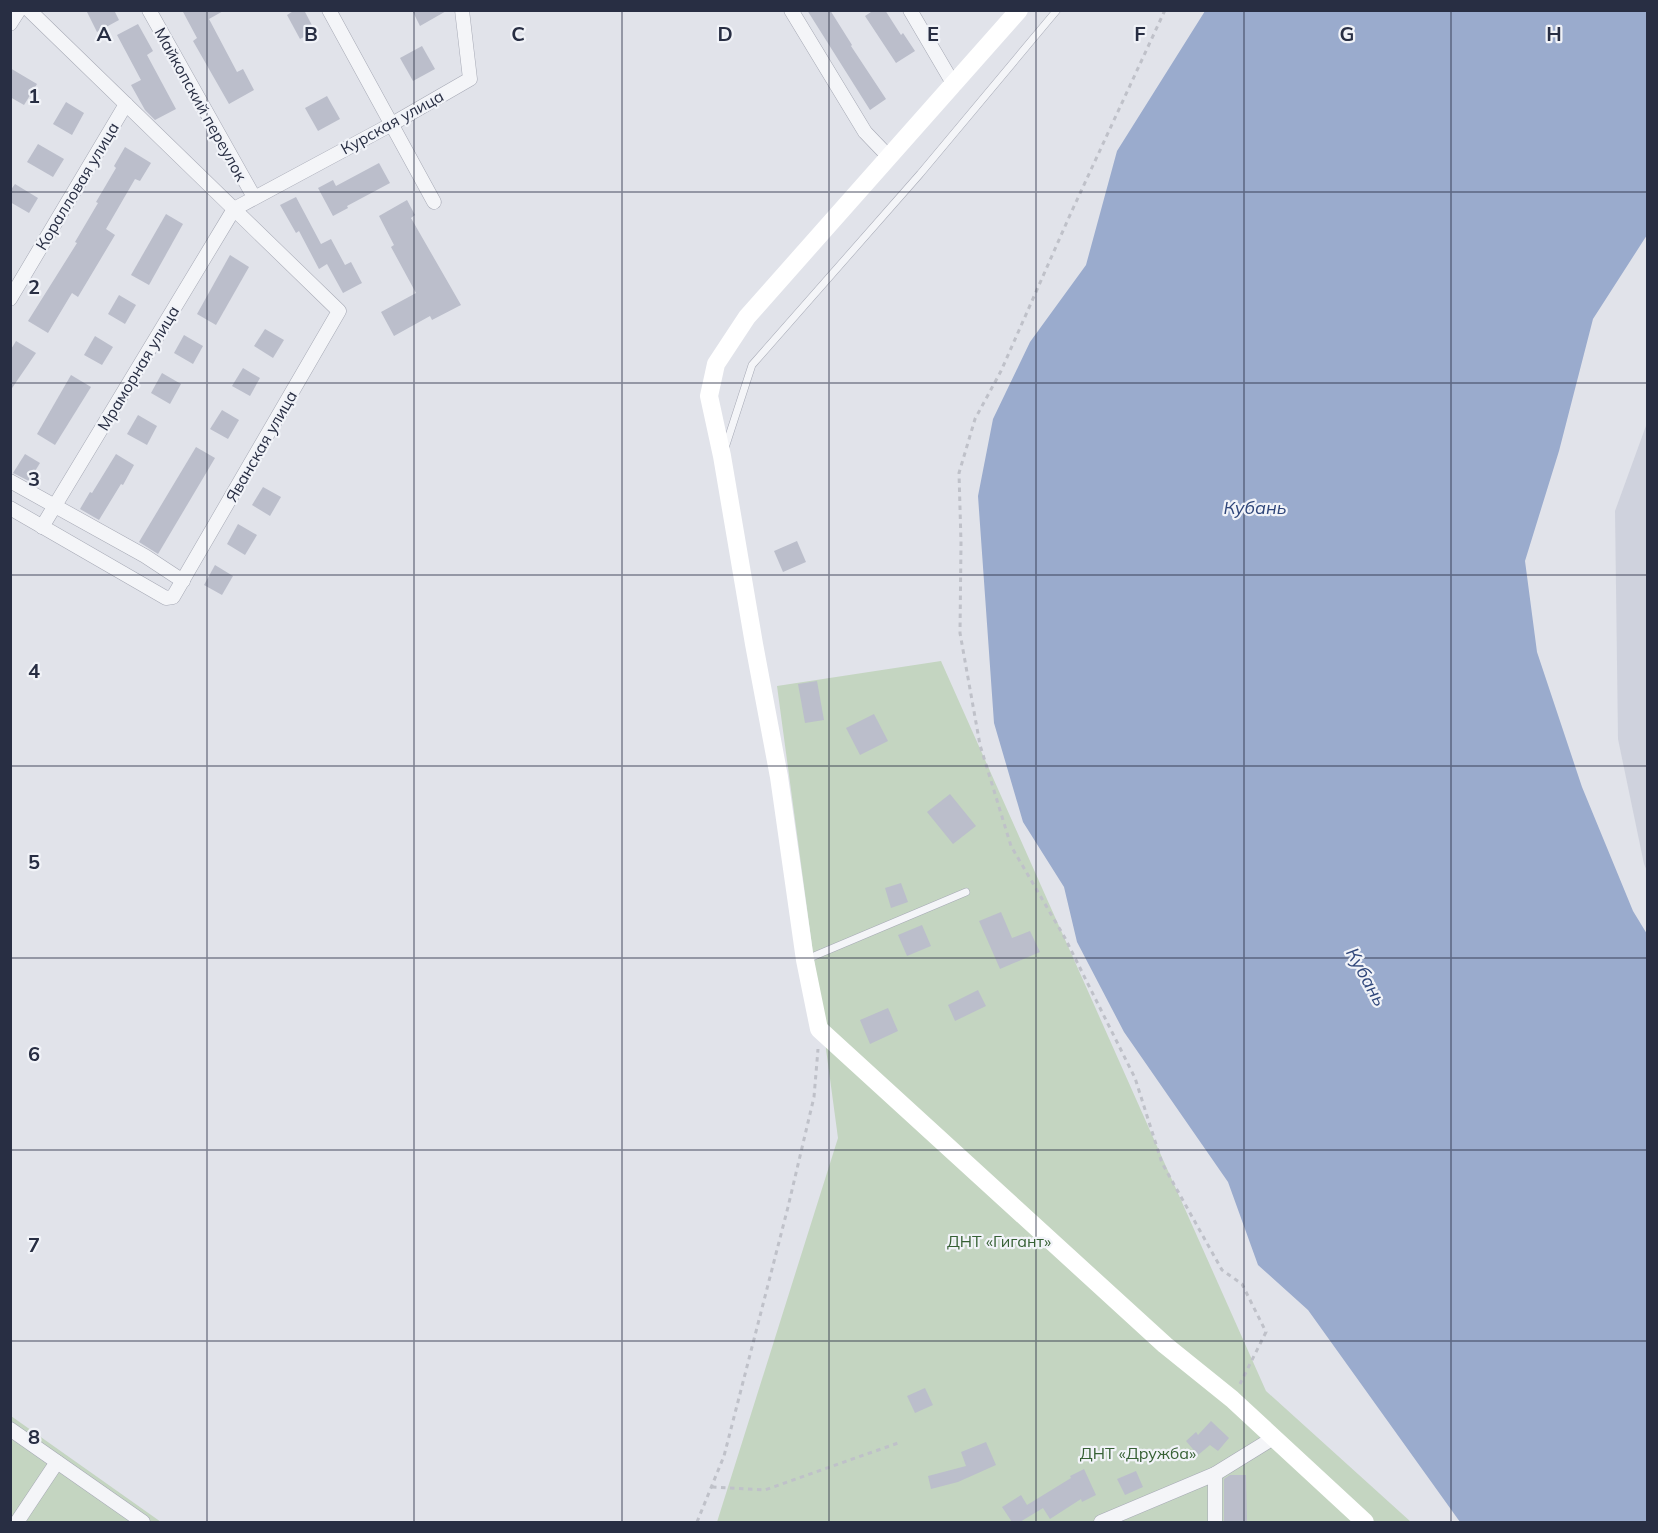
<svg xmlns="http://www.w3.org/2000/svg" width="1658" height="1533" font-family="Mulish,sans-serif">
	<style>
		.built { fill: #cfd2dd }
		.green { fill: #c4d5c1 }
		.water { fill: #9aabcd }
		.building { fill: #bbbecb }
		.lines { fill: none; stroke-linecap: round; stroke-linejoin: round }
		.lane-casing { stroke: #a6a9b5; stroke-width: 8 }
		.street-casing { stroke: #a6a9b5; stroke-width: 15 }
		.path { stroke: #bfc1c9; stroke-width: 3; stroke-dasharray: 4.5 4.5; stroke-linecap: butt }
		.lane { stroke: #f4f5f8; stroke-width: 7 }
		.street { stroke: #f4f5f8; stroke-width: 14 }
		.secondary { stroke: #fff; stroke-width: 18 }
		.grid { fill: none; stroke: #282e43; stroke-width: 1.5; stroke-opacity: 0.55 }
		.labels { text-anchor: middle; stroke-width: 4.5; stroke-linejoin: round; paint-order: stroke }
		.street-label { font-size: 16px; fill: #282e43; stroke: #f1f3f8 }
		.park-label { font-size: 16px; fill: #366034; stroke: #f1f3f8 }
		.water-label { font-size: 18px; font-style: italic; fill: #2f467a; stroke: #f1f3f8 }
		.grid-label { font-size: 20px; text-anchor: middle; font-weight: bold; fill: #282e43; stroke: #f1f3f8; stroke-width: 4.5; stroke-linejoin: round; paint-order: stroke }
	</style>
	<rect width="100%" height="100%" fill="#e1e3ea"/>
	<path class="built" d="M1647,423V871L1644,864L1618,739L1615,511Z"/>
	<g class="green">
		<path d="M941,661L1266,1391L1411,1522H717L838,1138L777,686Z"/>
		<path d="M11,1416L161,1522H11Z"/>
	</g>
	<path class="water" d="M1205,11H1647V235L1593,319L1559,451L1525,561L1537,652L1582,787L1633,911L1647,934V1522H1460L1308,1310L1258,1265L1228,1182L1124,1032L1077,942L1064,887L1023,822L994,723L978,496L993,419L1030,342L1086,265L1117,151Z"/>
	<g class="building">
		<path d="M86,10H114L119,20L97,32Z"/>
		<path d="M182,10H225L209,19L237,72L243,69L254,90L229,104L193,41L197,38Z"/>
		<path d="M295,10H304L315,31L300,39L287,15Z"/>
		<path d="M412,10H448L420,26Z"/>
		<path d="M807,10H830L852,45L851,46L886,99L870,110Z"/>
		<path d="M874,10H885L901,35L903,33L915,51L896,63L865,16Z"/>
		<path d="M138,24L153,51L147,55L176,109L155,120L145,110L131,85L141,80L117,35Z"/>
		<path d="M422,46L435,69L413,81L400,58Z"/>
		<path d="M10,68L37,84L24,105L10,97Z"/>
		<path d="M327,96L340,119L318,131L305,108Z"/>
		<path d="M66,102L84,113L72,135L53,124Z"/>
		<path d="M38,144L64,159L53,177L27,162Z"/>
		<path d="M125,147L151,163L140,181L135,179L106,229L115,235L78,297L72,293L48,333L28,321L77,243L75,242L98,203L96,202L116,168L114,166Z"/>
		<path d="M379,163L390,183L347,206L348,208L333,216L318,188L333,180L336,186Z"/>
		<path d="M15,184L38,198L29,213L10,202V191Z"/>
		<path d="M296,197L321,244L331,239L345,265L351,262L362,283L343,293L327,264L319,269L299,231L296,233L280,205Z"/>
		<path d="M407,200L415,215L411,218L461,305L432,320L430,316L394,336L381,312L416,293L391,247L394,245L379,216Z"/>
		<path d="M166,214L183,224L149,285L131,275Z"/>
		<path d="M230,255L249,267L216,325L197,314Z"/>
		<path d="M119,295L136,305L125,324L108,314Z"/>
		<path d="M265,329L284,340L273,358L254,346Z"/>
		<path d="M184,335L203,346L193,364L174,353Z"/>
		<path d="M95,336L113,347L102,365L84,355Z"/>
		<path d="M16,341L36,353L10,391V351Z"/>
		<path d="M243,368L260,378L250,396L232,386Z"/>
		<path d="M162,373L181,384L170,404L151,393Z"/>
		<path d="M71,375L91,387L55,445L37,434Z"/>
		<path d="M222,410L239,420L228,439L210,429Z"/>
		<path d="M138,415L157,426L147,445L127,434Z"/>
		<path d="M196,447L215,458L158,554L139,542Z"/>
		<path d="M25,454L40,463L29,481L13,473Z"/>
		<path d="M116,454L134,465L123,485L121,484L99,520L80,509L90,492L92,493Z"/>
		<path d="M263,487L281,497L270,516L252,505Z"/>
		<path d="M238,524L257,535L245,555L227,544Z"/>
		<path d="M797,541L806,562L783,572L774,551Z"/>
		<path d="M215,565L233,576L222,595L204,585Z"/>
		<path d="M817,681L824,720L805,723L798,684Z"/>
		<path d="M874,714L888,741L860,755L846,728Z"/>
		<path d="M950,794L976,826L953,844L927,812Z"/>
		<path d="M901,883L908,902L891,908L885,888Z"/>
		<path d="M1001,912L1012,938L1030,931L1040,952L1000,969L979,921Z"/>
		<path d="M922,925L931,946L907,956L898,935Z"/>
		<path d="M978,990L986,1006L955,1021L948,1005Z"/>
		<path d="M888,1008L898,1031L870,1044L860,1020Z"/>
		<path d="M925,1388L933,1405L915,1413L907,1396Z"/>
		<path d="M1211,1421L1229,1438L1218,1451L1210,1445L1198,1455L1186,1441L1196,1432L1198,1435Z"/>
		<path d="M986,1442L996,1465L958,1482L931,1489L928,1476L966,1466L961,1452Z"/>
		<path d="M1084,1469L1096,1495L1082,1502L1081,1499L1050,1519L1043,1508L1020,1522H1012L1002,1507L1021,1495L1027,1505L1071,1478L1070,1476Z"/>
		<path d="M1136,1471L1143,1487L1125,1495L1117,1479Z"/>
		<path d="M1230,1475H1246L1247,1522H1224V1479Z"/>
	</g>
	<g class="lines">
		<defs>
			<g id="lane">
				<path d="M725,448L752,365L920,174L1057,10"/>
				<path d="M807,959L966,892"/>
			</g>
			<g id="street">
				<path d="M149,10L254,197"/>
				<path d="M329,10L434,202"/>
				<path d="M791,10L865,132L888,156"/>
				<path d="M910,10L954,85"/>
				<path d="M10,24L19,10"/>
				<path d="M10,299L126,104"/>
				<path d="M10,481L145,556L183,581"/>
				<path d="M10,508L166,598L173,597L339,311L29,10"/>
				<path d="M42,527L234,209L392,124L470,79L462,10"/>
				<path d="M10,1429L143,1522"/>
				<path d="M17,1522L57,1462"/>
				<path d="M1101,1522L1215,1474L1275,1437"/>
				<path d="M1215,1522V1474"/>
			</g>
		</defs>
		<use href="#lane" class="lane-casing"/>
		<use href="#street" class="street-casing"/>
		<g class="path">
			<path d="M1165,10L1070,215L1001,371L975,419L959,473L961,543L960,633L980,745L1011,846L1065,938L1135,1078L1162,1163L1222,1270L1242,1284L1266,1332L1240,1384"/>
			<path d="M712,1487L765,1490L898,1443"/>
			<path d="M697,1522L724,1456L788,1207L814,1097L818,1049"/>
		</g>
		<use href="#lane" class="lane"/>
		<use href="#street" class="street"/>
		<path class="secondary" d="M1019,10L747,317L716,364L709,396L722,456L754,644L779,777L805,960L819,1029L1165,1345L1232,1399L1365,1522"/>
	</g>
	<path class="grid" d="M207,10V1522M414,10V1522M622,10V1522M829,10V1522M1036,10V1522M1244,10V1522M1451,10V1522M10,192H1648M10,383H1648M10,575H1648M10,766H1648M10,958H1648M10,1150H1648M10,1341H1648"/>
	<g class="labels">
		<g class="street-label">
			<text transform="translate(201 104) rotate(61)" y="6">Майкопский переулок</text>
			<text transform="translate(392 122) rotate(-29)" y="6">Курская улица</text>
			<text transform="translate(77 186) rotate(-59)" y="6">Коралловая улица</text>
			<text transform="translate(138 368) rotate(-59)" y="6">Мраморная улица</text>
			<text transform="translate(261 446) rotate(-60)" y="6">Яванская улица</text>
		</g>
		<g class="park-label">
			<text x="999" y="1247">ДНТ «Гигант»</text>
			<text x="1138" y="1459">ДНТ «Дружба»</text>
		</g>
		<g class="water-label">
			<text x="1255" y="514">Кубань</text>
			<text transform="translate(1366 977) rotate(61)" y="6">Кубань</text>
		</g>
	</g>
	<g class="grid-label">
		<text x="104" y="41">A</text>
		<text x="311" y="41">B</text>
		<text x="518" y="41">C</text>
		<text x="725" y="41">D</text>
		<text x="933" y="41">E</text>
		<text x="1140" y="41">F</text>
		<text x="1347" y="41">G</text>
		<text x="1554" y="41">H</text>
		<text x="34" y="103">1</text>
		<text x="34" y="294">2</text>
		<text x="34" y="486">3</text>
		<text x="34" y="678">4</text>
		<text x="34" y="869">5</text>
		<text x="34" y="1061">6</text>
		<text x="34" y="1252">7</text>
		<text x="34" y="1444">8</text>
	</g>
	<rect width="1658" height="1533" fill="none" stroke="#282e43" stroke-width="24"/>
</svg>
